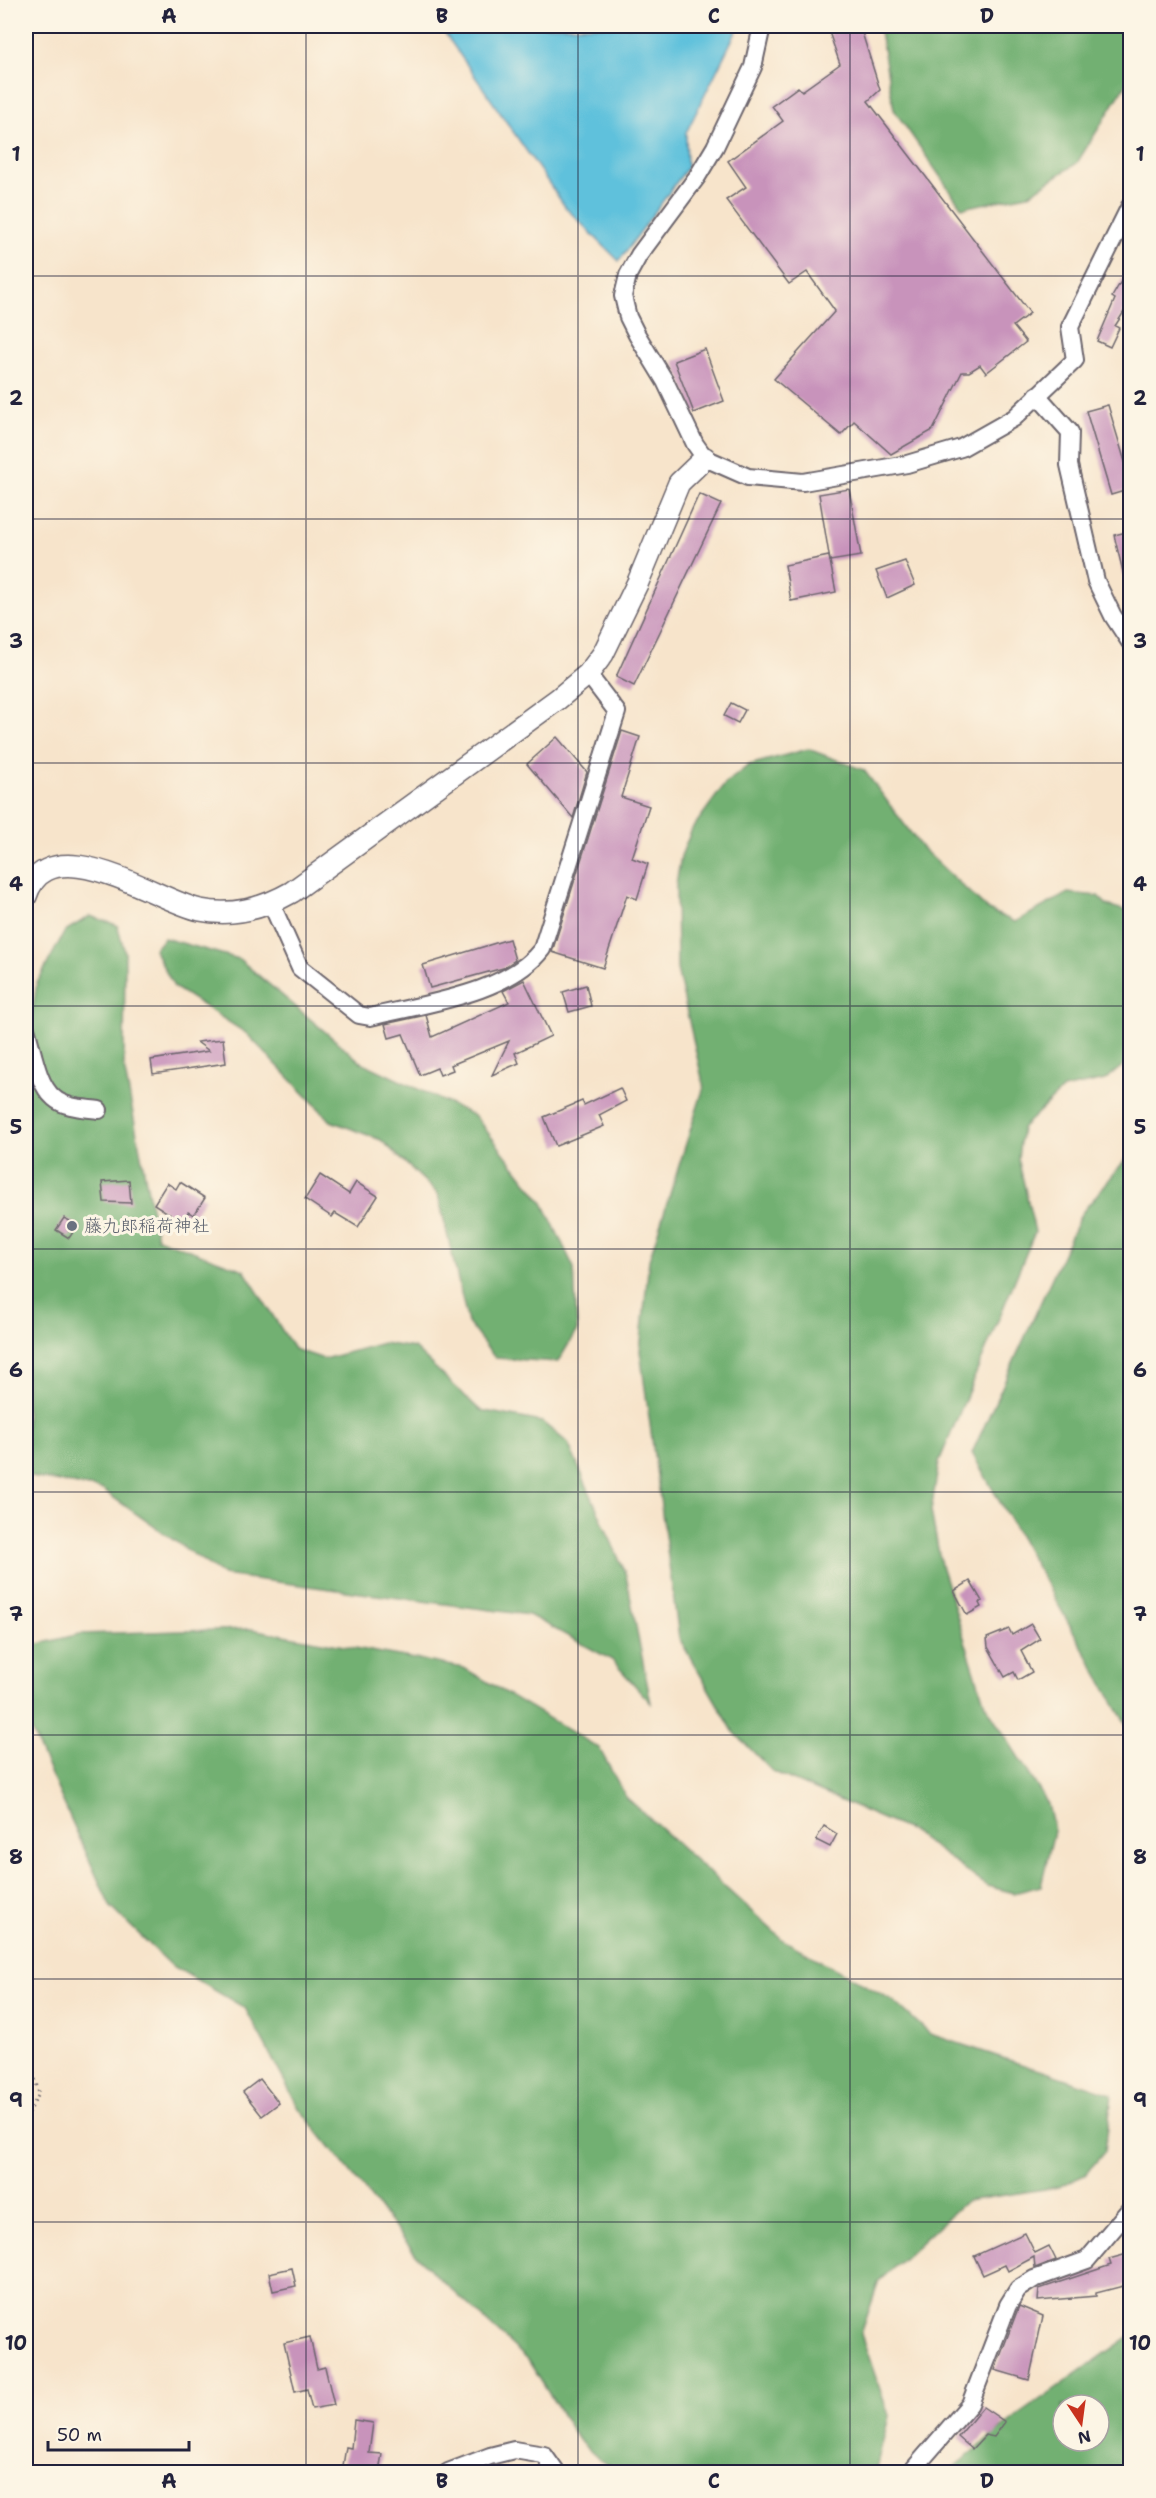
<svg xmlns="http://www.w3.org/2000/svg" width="1156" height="2498" font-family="'Shantell Sans','Klee One',sans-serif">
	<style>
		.forest { fill: #72b072; stroke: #4a6956; stroke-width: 1.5; fill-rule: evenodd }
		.water { fill: #5ec1dc; stroke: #40728c; stroke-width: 1.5 }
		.building { fill: #c893bb }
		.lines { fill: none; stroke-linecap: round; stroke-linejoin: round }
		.minor-casing { stroke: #6d666d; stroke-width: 20 }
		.tertiary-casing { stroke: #6d666d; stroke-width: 24 }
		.path { stroke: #6d666d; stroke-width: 3; stroke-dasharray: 1.5 4.5; stroke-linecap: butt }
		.minor { stroke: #fff; stroke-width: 16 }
		.tertiary { stroke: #fff; stroke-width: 21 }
		.grid { fill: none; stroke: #22223b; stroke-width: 1.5; stroke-opacity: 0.55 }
		.worship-dot { fill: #6b7280; stroke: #fcf5e5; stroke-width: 2 }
		.labels { text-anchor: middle; stroke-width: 6; stroke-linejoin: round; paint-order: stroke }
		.worship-label { font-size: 18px; fill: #5b616d; stroke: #fcf5e5; text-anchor: start }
		.neatline { fill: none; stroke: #22223b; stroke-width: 2 }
		.grid-label { font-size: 20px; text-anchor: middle; font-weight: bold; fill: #22223b }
	</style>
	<rect width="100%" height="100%" fill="#fcf5e5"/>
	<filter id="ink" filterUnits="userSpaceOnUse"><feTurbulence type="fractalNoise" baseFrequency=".0167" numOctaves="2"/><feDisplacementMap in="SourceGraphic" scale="12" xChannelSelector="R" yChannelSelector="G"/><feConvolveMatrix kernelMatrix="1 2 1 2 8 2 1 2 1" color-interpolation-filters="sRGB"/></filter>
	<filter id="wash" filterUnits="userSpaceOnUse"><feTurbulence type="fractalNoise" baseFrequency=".008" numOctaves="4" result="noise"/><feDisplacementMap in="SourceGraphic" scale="24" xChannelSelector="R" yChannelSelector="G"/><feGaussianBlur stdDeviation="1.35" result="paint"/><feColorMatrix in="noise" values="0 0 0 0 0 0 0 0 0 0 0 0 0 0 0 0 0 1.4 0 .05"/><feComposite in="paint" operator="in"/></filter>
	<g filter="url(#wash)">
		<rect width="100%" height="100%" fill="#f7e4cb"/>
		<g class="forest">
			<path d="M879,26H1128L1130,78L1077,163L1028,195L962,208L894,110Z"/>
			<path d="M808,749L864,770L922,848L988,910L1015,922L1068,893L1098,896L1107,905L1130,912V1060L1105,1080L1063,1089L1022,1128L1018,1158L1035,1232L939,1462L931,1511L941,1565L985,1704L1048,1804L1054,1831L1041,1886L1014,1893L987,1886L913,1832L772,1771L733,1731L679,1638L640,1351L649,1260L704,1087L677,969L676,884L681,856L692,829L725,784L749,765Z"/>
			<path d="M90,916L117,925L125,952L124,1067L157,1238L244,1270L294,1349L324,1359L383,1343L414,1348L480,1410L542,1422L568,1443L626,1575L651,1703L612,1660L529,1615L223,1575L101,1489L26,1476V1049L37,983L65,931Z"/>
			<path d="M164,938L239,959L361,1062L475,1116L543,1203L574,1268L577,1330L558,1362L495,1358L468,1323L438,1194L381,1140L331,1121L246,1033L174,987L154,949Z"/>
			<path d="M1130,1154V1731L972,1453L1081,1214Z"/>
			<path d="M251,1629L464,1668L599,1748L626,1797L783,1940L894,2001L930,2034L1112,2094L1105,2151L1085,2175L1058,2187L966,2201L879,2281L861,2334L889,2416L875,2472H624L600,2460L578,2440L528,2360L424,2264L299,2108L245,2008L171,1965L110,1906L26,1719V1647L80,1634Z"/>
			<path d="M1130,2336V2472H948L1018,2415ZM1063,2405H1099V2441H1063Z"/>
		</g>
		<path class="water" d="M440,26H739L686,133L687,168L619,261L566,208Z"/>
		<g id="blocks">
			<g class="building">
				<path d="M827,26H860L880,90L868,101L1030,313L1013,326L1026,342L986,373L980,365L969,372H962L933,430L891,454L854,421L841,435L774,379L835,311L807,272L789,284L726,200L746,187L728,161L783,121L772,106L798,87L802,91L840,64Z"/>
				<path d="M1131,264V309L1127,307L1115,326L1119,328L1110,347L1097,341L1115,299L1112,297Z"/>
				<path d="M705,349L724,401L694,413L674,361Z"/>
				<path d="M1108,405L1131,482V489L1111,495L1086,411Z"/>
				<path d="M849,489L861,556L830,561L819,494Z"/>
				<path d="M699,494L721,504L634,686L616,677Z"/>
				<path d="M1131,531V580H1125L1114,535Z"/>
				<path d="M829,556L836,592L791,601L785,565Z"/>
				<path d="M905,561L915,585L887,598L876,571Z"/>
				<path d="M731,703L745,710L738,723L724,716Z"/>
				<path d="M622,731L640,737L621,797L649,806L632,858L648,864L637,899L627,895L603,968L552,952Z"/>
				<path d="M557,737L587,772L573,818L527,764Z"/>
				<path d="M509,939L515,960L503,968L430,988L423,965Z"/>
				<path d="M524,980L551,1036L515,1053L519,1063L492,1075L509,1041L451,1065L453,1070L440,1075L437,1068L420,1075L403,1034L389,1038L385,1024L426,1015L432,1037L509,1002L503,991Z"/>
				<path d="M586,985L591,1006L569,1012L563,992Z"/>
				<path d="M223,1039L226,1063L153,1074L151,1060L209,1051L197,1042Z"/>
				<path d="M620,1088L626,1101L599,1115L604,1126L556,1146L544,1117L582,1101L584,1105Z"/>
				<path d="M320,1175L349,1194L356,1182L378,1196L358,1227L335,1213L332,1217L305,1199Z"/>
				<path d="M129,1180L131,1203L104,1202L102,1182Z"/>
				<path d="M180,1182L205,1198L194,1215L188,1212L182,1222L154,1204L167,1183L176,1189Z"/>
				<path d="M64,1218L78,1225L69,1238L56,1230Z"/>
				<path d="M970,1581L982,1601L979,1603L981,1607L967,1615L954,1591Z"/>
				<path d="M1031,1624L1040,1639L1021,1651L1032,1672L1018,1680L1014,1672L1005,1677L988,1647L987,1638L1009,1629L1012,1635Z"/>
				<path d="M824,1826L837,1834L830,1847L816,1840Z"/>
				<path d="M260,2079L279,2103L262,2116L243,2092Z"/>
				<path d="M1025,2233L1035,2253L1049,2246L1056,2260L1035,2268L1034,2257L1008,2271L1005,2265L983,2275L974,2256Z"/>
				<path d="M1131,2253V2284L1096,2293V2296L1038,2301L1039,2289L1111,2265L1109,2259Z"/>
				<path d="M292,2268L296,2286L273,2291L269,2273Z"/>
				<path d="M1019,2306L1043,2316L1029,2380L995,2370Z"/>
				<path d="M310,2337L317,2369L325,2367L334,2405L312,2409L307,2389L295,2392L284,2343Z"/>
				<path d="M983,2407L1005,2422L994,2437L985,2435L972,2449L958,2437Z"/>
				<path d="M354,2420L373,2423L369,2453L382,2454L379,2472H342L346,2447L351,2448Z"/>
			</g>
		</g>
	</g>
	<g filter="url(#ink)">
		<use href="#blocks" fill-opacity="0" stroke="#6d666d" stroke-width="1.5"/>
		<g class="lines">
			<defs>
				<g id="minor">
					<path d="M762,26L753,67L715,147L697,177L639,255L628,275L623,296L628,317L637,335L665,381L695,444L705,458L748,477L803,482L907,464L961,448L1014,418L1075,360L1070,327L1130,206"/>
					<path d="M1037,395L1070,432L1069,465L1096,581L1113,616L1130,642"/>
					<path d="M271,903L300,968L359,1015L370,1017C422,1004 508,994 542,949L617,712L588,674"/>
					<path d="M26,1029C33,1050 37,1084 54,1098C65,1108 85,1108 99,1110"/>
					<path d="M448,2472L490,2456L514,2450L544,2455L556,2472"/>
					<path d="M911,2472L970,2404L1008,2305L1018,2289L1034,2279L1087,2260L1130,2209"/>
				</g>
				<path id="tertiary" d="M26,896C49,824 157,901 200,910C233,917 264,908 292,892L558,699L588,674L603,654L638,582L679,483L705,458"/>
			</defs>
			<use href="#minor" class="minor-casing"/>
			<use href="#tertiary" class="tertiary-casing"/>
			<path class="path" d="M26,2044L39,2094L26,2118"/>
			<use href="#minor" class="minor"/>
			<use href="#tertiary" class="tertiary"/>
		</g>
	</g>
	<path class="grid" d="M306,26V2472M578,26V2472M850,26V2472M26,276H1130M26,519H1130M26,763H1130M26,1006H1130M26,1249H1130M26,1492H1130M26,1735H1130M26,1979H1130M26,2222H1130"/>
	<circle class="worship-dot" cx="72" cy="1226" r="6"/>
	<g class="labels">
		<g class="worship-label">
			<text x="84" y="1232">藤九郎稲荷神社</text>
		</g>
	</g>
	<rect width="1156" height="2498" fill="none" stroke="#fcf5e5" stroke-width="66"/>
	<g transform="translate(1081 2423) rotate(167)"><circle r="28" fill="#fcf5e5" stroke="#a5a1a1" stroke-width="1.5"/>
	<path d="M0-4.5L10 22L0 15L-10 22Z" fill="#c8321e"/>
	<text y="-9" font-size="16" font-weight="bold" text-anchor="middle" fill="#22223b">N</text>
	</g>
	<path d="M48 2441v9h141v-9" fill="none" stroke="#22223b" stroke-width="3"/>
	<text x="57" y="2441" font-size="18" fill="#22223b" stroke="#fcf5e5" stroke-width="4.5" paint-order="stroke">50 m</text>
	<rect x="33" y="33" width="1090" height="2432" class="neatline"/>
	<g class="grid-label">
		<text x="169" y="23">A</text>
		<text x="442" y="23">B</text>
		<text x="714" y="23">C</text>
		<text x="987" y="23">D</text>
		<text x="16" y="161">1</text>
		<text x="1140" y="161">1</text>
		<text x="16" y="405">2</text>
		<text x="1140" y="405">2</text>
		<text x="16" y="648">3</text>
		<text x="1140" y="648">3</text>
		<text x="16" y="891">4</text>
		<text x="1140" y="891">4</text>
		<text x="16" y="1134">5</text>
		<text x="1140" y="1134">5</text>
		<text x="16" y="1377">6</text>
		<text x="1140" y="1377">6</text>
		<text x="16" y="1621">7</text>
		<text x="1140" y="1621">7</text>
		<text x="16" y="1864">8</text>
		<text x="1140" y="1864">8</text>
		<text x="16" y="2107">9</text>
		<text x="1140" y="2107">9</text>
		<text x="16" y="2350">10</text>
		<text x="1140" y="2350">10</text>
		<text x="169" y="2488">A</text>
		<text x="442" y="2488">B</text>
		<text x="714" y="2488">C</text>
		<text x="987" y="2488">D</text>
	</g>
</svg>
